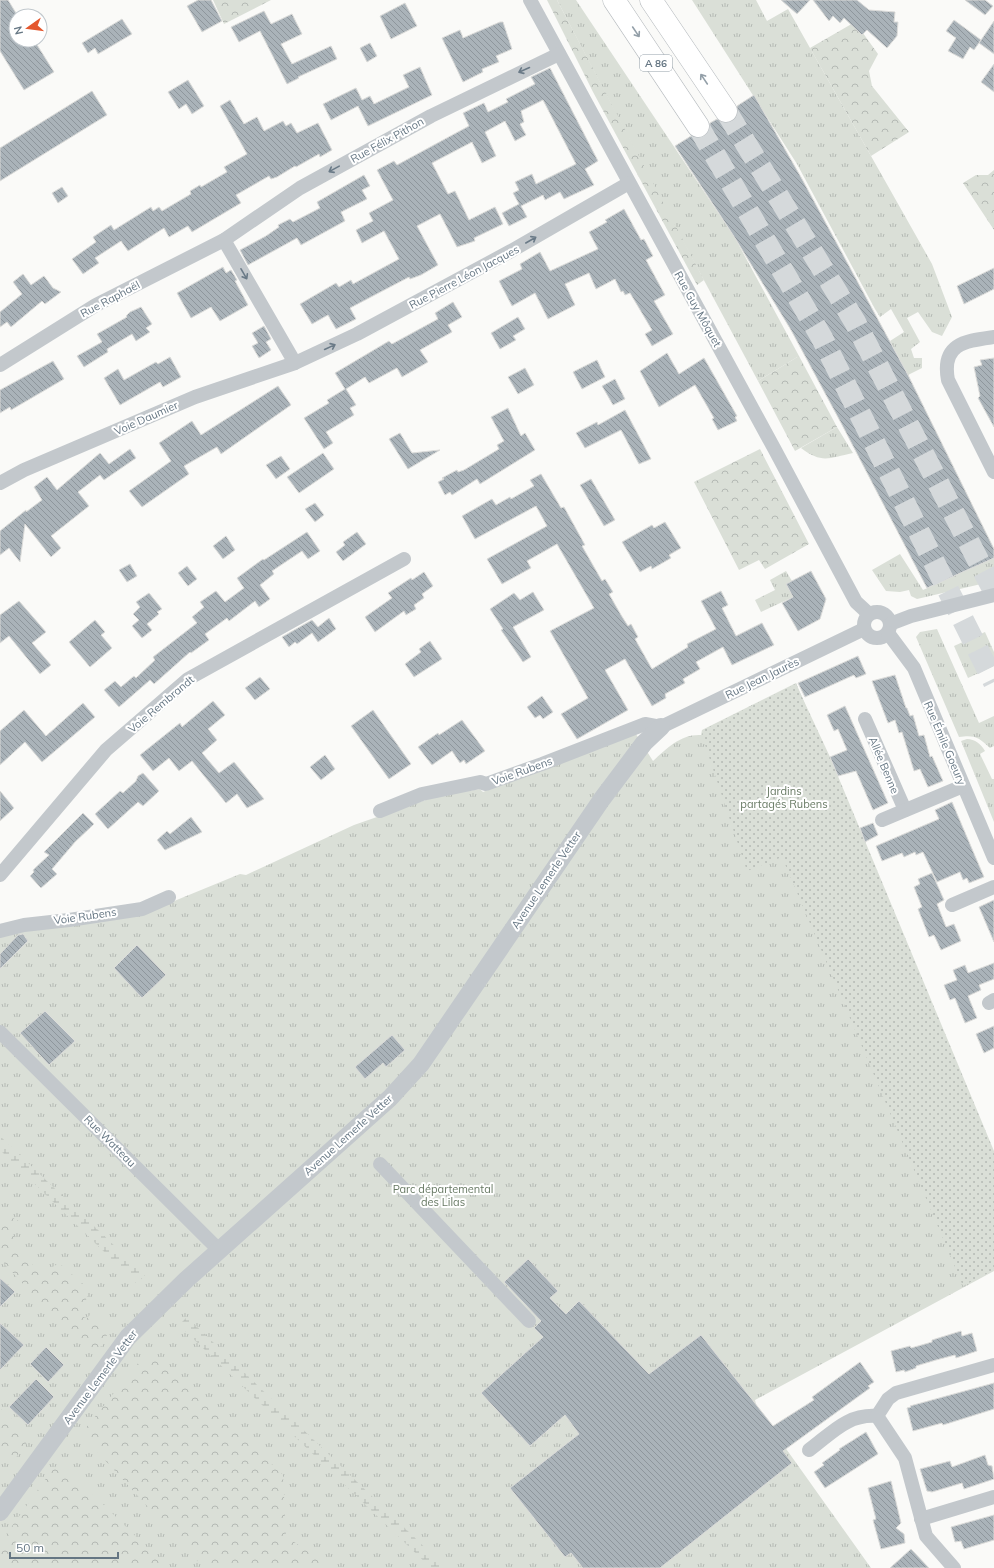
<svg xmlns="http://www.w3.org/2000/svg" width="994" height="1568" font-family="Mulish,sans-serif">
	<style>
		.grass { fill: url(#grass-tufts) }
		.forest { fill: url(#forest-crowns) }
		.wetland { fill: url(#wetland-marsh) }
		.garden { fill: url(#garden-dots) }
		.building { fill: url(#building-back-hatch); stroke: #dcdcda }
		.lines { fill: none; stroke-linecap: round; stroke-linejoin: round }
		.motorway-tunnel { stroke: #d5d9db; stroke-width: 22; stroke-dasharray: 22 11; stroke-linecap: butt }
		.motorway-casing { stroke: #b4b9bd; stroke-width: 23 }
		.minor { stroke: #c3c8cc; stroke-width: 14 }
		.tertiary { stroke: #c3c8cc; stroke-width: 18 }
		.motorway { stroke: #fff; stroke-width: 22 }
		.oneway { stroke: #939fa8 }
		.oneway2 { stroke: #6a7a87 }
		.labels { text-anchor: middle; stroke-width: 4; stroke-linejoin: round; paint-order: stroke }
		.shield { fill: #fff; stroke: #939fa8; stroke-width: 1 }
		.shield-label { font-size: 10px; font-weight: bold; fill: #657683 }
		.street-label { font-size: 11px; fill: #657683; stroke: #fff }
		.park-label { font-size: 11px; fill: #687a64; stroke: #fff }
	</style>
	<defs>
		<pattern id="grass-tufts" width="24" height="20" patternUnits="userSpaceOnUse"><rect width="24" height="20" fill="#dadfd7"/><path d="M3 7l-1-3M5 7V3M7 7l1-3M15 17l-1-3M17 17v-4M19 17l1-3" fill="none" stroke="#b4b9b4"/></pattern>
		<pattern id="forest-crowns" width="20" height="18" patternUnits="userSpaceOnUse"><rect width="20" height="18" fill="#dadfd7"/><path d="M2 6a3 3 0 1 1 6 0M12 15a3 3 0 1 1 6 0" fill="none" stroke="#b4b9b4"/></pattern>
		<pattern id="wetland-marsh" width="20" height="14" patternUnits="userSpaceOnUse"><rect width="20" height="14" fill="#dadfd7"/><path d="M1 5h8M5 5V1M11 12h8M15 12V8" fill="none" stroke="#b4b9b4"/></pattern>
		<pattern id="garden-dots" width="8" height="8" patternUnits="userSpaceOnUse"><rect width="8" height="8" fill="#dadfd7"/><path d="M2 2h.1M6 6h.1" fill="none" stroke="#b4b9b4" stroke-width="1.8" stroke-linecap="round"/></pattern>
		<pattern id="building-back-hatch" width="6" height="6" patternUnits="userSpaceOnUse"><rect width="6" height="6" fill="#aab3b9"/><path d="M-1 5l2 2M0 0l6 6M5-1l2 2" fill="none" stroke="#8e969c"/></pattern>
	</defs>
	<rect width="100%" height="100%" fill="#fafaf8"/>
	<g class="grass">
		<path d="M557,0H576L735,238L799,356L758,381L662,202Z"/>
		<path d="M692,0H756L767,21L788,9L932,264L952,317L942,336L932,332L918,312L907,318L920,342L911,349L914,358H922V368L908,375L890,341L904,332L891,309L880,317L875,309L797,164Z"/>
		<path d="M837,427L853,453C829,458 822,464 801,448Z"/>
		<path d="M900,554L923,590L994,558V581L917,599L911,596L909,590L900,592L886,591L872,570Z"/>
		<path d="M786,571L792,581L786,584L793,597L761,612L755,600L775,590L770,580Z"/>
		<path d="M937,629L979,723L994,716V746L990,748C978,737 975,735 959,737L916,637L920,632Z"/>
		<path d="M985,632L994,652V666L968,678L954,646Z"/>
		<path d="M796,683L994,1153V1271L755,1400L757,1408L871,1568H0V936L18,930L145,913L240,874L246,875L354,825L437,796L480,789L483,792L634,731L653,761C667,748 681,734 701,735L702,730Z"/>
		<path d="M967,739C975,739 981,744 985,751L980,754L992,779H994V822L961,741Z"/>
	</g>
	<g class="forest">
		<path d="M213,0H271L224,24Z"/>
		<path d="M547,0H557L704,280L697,285L593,92Z"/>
		<path d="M855,22L878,54L869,71L872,86L909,132L871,156L810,48Z"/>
		<path d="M994,170V230L963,183L976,175H988Z"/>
		<path d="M799,356L837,427L795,451L758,381Z"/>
		<path d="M760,449L809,544L765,569L759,560L739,570L694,482Z"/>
		<path d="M0,1212L21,1222L12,1233C21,1250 30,1268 48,1275L51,1268L59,1263L89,1289L86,1300L76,1315L87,1318L92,1313L110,1328L102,1346L90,1351L71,1336L0,1259Z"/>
		<path d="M151,1359L164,1362L283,1475L286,1536L314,1556L326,1568H204L81,1434L137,1364Z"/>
		<path d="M0,1408L31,1437L12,1463L0,1453Z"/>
		<path d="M64,1466L168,1568H0V1543L54,1467Z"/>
	</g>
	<g class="wetland">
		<path d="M0,1136L145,1275L137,1284L0,1150Z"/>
		<path d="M187,1317L446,1568H431L179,1325Z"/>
	</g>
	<path class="garden" d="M796,684L830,757L994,1151V1270L963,1286L782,857L747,871L702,736L703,730Z"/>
	<g class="building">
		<path d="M0,0H8L16,13V40H34L54,72L24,90L0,51Z"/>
		<path d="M198,0H211L222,21L202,32L187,6Z"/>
		<path d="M781,0H810L797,14Z"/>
		<path d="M813,0H857L869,10L895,12L894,22H898L897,36L887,48L867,30L862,35L844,18L840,23L833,16L829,21Z"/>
		<path d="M965,0H985L993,6L985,15Z"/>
		<path d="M405,3L417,26L391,39L380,16Z"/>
		<path d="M264,11L271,24L292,14L302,34L281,44L292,64L331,46L337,59L298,77L299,78L287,84L260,31L239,42L231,27Z"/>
		<path d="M122,19L132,34L98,54L95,48L88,53L82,43Z"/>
		<path d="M954,20L981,40L974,50L970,47L963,59L948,51L956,38L946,31Z"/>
		<path d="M994,21V54L979,43Z"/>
		<path d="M500,22H503L512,49L496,56L499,62L482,69L483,72L463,82L442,38L460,30L463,38Z"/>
		<path d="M370,43L377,56L367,62L360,48Z"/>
		<path d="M994,64V92L981,82Z"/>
		<path d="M420,67L432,95L368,126L358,106L331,120L323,104L356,88L362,100L370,96L374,104L409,87L403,75Z"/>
		<path d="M550,68L598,161L585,169L594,185L564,199L560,192L545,200L543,195L521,206L527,217L509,226L502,213L519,204L513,193L519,190L515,182L532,174L536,184L576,164L543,100L521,111L524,122L520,124L526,135L515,141L505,121L485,132L496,156L482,163L472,142L432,163L448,194L455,191L469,220L495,207L503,224L474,238L475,241L457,247L440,214L417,226L438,265L421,275L410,279L409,277L350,308L356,319L336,329L328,315L312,324L300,304L336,283L339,287L351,280L353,284L399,259L384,231L362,243L356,230L373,221L369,213L393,200L377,170L394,161L397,165L469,126L463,113L484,103L488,112L508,102L506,99L535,84L531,77Z"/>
		<path d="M188,80L204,106L192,114L186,104L179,109L168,92Z"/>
		<path d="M92,91L107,115L0,181V148Z"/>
		<path d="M754,95L802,179L908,375L994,549V558L927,588L840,421L791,330L735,238L675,146L691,136L698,138L705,137L709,131L710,123L717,119L726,123L733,122L737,116V106Z"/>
		<path d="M230,100L244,124L257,117L264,131L283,121L286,126L291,123L297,133L318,123L332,150L320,157L319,154L296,167L295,166L277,177L271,179L269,176L236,195L241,203L192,232L188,226L169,237L164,228L128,251L121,241L95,258L99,263L83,274L72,259L96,242L93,237L111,225L114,230L151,207L153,211L159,207L162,211L191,194L190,191L200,185L201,187L227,172L224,167L247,154L220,106Z"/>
		<path d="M364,175L370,186L362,190L367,199L341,212L345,221L301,245L297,238L248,265L240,250L266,236L279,227L278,225L290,219L293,222L320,208L317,202Z"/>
		<path d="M62,187L68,196L58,203L52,193Z"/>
		<path d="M624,209L641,240L644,239L653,256L646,260L665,295L654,301L673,334L652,346L645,334L652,330L630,293L625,295L623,291L621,292L615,279L596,289L589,273L565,284L575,305L548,319L535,293L512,306L499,281L522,269L520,264L540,252L550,271L598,249L589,232L607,222L605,220Z"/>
		<path d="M223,267L226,273L231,270L237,280L235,281L248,305L220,321L211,307L191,318L177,293Z"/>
		<path d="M994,268V289L964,304L957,286Z"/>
		<path d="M23,274L31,285L44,276L53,288L61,292L45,304L42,301L11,327L7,322L0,327V312L22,294L13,282Z"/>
		<path d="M453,302L462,317L448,325L452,332L420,350L428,362L402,377L397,368L369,383L365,377L346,389L356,405L350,408L354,415L326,432L333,443L324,449L304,418L329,403L327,400L345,389L335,373L389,341L392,344L438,319L435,313Z"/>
		<path d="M141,307L152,324L146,328L150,332L136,341L132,334L107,349L108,352L84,367L77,356L102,342L97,334L127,317L126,316L130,312Z"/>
		<path d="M518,317L525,329L513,336L516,340L500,349L491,333Z"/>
		<path d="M264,326L271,339L266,342L271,350L259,358L252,346L258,343L252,333Z"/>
		<path d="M667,353L679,374L704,358L737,416L735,417L737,421L718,430L712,419L714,418L695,385L659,407L640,371Z"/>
		<path d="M170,357L181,377L163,387L160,382L120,405L104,378L118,369L124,380L156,362L158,364Z"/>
		<path d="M994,358V427L978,398L980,396L974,367L982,365L980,360Z"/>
		<path d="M597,360L605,377L582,389L573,372Z"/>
		<path d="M53,361L64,379L11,410L10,407L0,413V390Z"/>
		<path d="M525,368L534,385L518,394L508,377Z"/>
		<path d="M615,379L625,399L613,405L602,386Z"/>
		<path d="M278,386L291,405L221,454L217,447L184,466L189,474L142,507L129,491L171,461L159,443L192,421L201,435Z"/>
		<path d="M508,408L521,436L525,433L535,450L480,484L477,479L452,495L450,492L445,495L438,482L444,479L442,478L457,470L458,472L464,470L499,449L497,445L504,441L491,417Z"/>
		<path d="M625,410L651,459L639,464L621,430L585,448L576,433L597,422L598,425Z"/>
		<path d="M400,433L412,453L440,450L408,469L389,439Z"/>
		<path d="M130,449L136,458L104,480L100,475L78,492L89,506L51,536L61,548L51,557L25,524L20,562L9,548L0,555V531L26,510V512L42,500L34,487L47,477L57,490L100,453L109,464Z"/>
		<path d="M323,453L334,469L299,493L287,477Z"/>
		<path d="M281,456L290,469L276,479L266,465Z"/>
		<path d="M541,474L561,508L564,507L585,545L582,546L602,581L605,579L613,592L609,594L621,615L628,626L631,624L638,637L635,639L652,669L688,647L687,644L716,629L701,601L721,591L728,605L722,608L736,636L762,623L774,645L732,665L723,647L696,662L700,669L683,679L685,683L665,694L666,698L652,706L625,659L605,670L628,710L577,739L561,714L588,698L550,631L594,608L557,544L527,561L531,568L502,584L487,559L547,526L536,506L475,539L462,516L492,499L496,505L510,497L511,499L534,486L530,480Z"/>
		<path d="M591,479L615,520L604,526L580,485Z"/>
		<path d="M315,503L324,515L315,522L305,509Z"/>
		<path d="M665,522L681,548L669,555L671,558L652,569L651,566L640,572L622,542L652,525L654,528Z"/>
		<path d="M307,532L320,551L308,559L302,551L272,571L274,574L260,585L270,599L259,607L255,601L229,621L227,618L205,634L209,640L191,653L190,652L154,684L150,680L119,707L104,690L115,681L121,687L134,676L136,678L155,660L153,657L197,623L192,617L204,607L200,602L216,591L225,602L244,588L237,578L263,559L264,560Z"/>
		<path d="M357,532L366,544L343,561L336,552L345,545L343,542Z"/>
		<path d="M226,536L235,550L223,559L213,546Z"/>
		<path d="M130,564L137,576L127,582L119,570Z"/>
		<path d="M187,566L197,579L188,586L178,573Z"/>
		<path d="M811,571L826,599L820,619L798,631L782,603L793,597L786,584Z"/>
		<path d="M424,572L433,586L422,594L424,598L414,605L416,609L406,615L404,611L375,632L365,617L392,598L388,593L411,578L412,580Z"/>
		<path d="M533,592L544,610L513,627L531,657L523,662L501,630L503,629L490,609L514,593L520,600Z"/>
		<path d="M149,593L162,609L157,612L159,614L147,624L152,630L142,638L132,626L139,620L133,614L140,607L136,602Z"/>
		<path d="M19,601L46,632L32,643L51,665L40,674L9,636L0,643V615Z"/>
		<path d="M329,618L336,629L318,642L312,633L297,644L295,642L289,647L282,637L312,620L318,627Z"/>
		<path d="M95,620L105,632L101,635L112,648L90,667L69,642Z"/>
		<path d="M430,641L442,659L414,677L405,664L421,652L419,649Z"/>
		<path d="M858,656L866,674L856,678L854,675L805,697L798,683Z"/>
		<path d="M895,675L906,708H907L910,716L913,715L919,736L924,735L930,757L932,756L943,781L928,787L920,769L914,771L902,732L899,733L895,720L888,723L872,681Z"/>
		<path d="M260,677L270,689L255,700L245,688Z"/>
		<path d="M542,696L553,712L543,719L540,715L535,718L527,707Z"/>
		<path d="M213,701L225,715L208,729L217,740L202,753L219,773L234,762L264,799L247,808L237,794L226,803L192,761L179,771L169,758L153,771L140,755L180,723L182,727Z"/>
		<path d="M83,703L95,717L42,762L25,742L0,765V731L24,710L46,736Z"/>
		<path d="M845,706L888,803L873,810L856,771L838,776L830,757L847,750L838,729L834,731L827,715Z"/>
		<path d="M373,710L411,764L389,779L351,726Z"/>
		<path d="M462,720L485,751L466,764L464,760L460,763L452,751L432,765L418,747L438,733L439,735Z"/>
		<path d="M325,755L335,769L321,780L310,767Z"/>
		<path d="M143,773L159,791L143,806L138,802L108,829L95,814L120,791L123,793L136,781L138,776Z"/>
		<path d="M0,791L14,808L0,821Z"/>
		<path d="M952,802L984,877L969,883L967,878L963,880L960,872L937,882L923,852L916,855L915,852L904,857L902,853L882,861L876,846L939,819L935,810Z"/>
		<path d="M83,813L94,824L75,842L52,869L57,874L41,888L30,876L34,872L33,870L49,855L44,852Z"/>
		<path d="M191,817L202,832L165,850L157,840L167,831L170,834Z"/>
		<path d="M873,823L878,835L865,842L860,828Z"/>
		<path d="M932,873L944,900L937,904L946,927L954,924L961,941L941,950L934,935L929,937L918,909L922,907L914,887L920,884L918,879Z"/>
		<path d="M994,900V942L979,907Z"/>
		<path d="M23,934L28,941L0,969V954L18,935Z"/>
		<path d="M137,945L166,975L142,998L114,968Z"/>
		<path d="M994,963V979L979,985L981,990L968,996L977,1018L965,1023L955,998L950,1000L944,985L957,980L953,970L965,965L968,973Z"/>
		<path d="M45,1011L75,1041L49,1065L20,1033Z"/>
		<path d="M994,1026V1048L984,1053L976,1034Z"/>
		<path d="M392,1035L405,1050L386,1067L383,1063L365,1079L355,1067Z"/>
		<path d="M528,1259L558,1291L550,1298L566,1314L579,1301L649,1374L701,1335L773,1426L814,1400L812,1397L860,1362L874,1382L868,1386L870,1388L783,1451L792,1463L660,1568H583L571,1553L565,1557L510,1488L579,1434L565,1415L530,1446L481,1393L543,1337L534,1328L541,1321L504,1282Z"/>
		<path d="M0,1278L15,1292L0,1307Z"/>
		<path d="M0,1323L24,1345L0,1370Z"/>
		<path d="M961,1331L962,1336L972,1333L977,1351L956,1358L955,1355L936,1360L916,1366V1368L905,1372L904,1370L896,1372L891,1351L910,1346L911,1348L932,1342V1340Z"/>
		<path d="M46,1347L64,1365L48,1382L30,1364Z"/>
		<path d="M36,1379L54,1397L28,1425L9,1407Z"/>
		<path d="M994,1383V1409L943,1425L942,1423L913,1431L907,1408L911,1407L910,1406Z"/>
		<path d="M866,1432L878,1454L825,1488L814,1472L824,1465L822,1463L840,1450L839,1449Z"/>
		<path d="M985,1455L988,1465L992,1466L994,1479L964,1489L962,1483L932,1492L927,1491L920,1469L950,1461L952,1467Z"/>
		<path d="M891,1481L901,1523L896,1528L904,1534L905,1543L881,1549L873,1520L876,1519L868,1488Z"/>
		<path d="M994,1515V1540L964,1549L961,1541L955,1542L951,1527Z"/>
		<path d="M911,1549L929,1568H890Z"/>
	</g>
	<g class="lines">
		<g class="motorway-tunnel">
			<path d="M726,111L855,322L994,591"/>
			<path d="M698,126L822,338L994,682"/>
		</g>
		<defs>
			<g id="motorway">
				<path d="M614,0L698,126"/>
				<path d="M651,0L726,111"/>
			</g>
		</defs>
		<use href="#motorway" class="motorway-casing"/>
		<g class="minor">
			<path d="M530,0L775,450L856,602L869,614"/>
			<path d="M224,240L295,363"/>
			<path d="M994,337C966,341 941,343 948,380L994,472"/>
			<path d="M0,365L96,305L224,240L300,188L431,116L559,54"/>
			<path d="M0,483L24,470L195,397L295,363L357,334L511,251L629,183"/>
			<circle cx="877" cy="625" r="13"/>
			<path d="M890,624L911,616L994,595"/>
			<path d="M888,633L914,668L994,858"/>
			<path d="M865,719L905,810"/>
			<path d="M380,811L422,794L480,782L486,784L542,764L645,724L661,727L864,629"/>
			<path d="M882,820L963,786"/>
			<path d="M0,875L106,750L188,679L404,559"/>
			<path d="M952,905L994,887"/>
			<path d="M0,931L24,925L69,920L142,909L169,897"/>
			<path d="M989,1003L994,1000"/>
			<path d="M0,1032L219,1250"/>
			<path d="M380,1164L529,1321"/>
			<path d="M809,1450C832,1433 847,1414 877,1416"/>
			<path d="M921,1519L994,1497"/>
			<path d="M954,1568L926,1536L905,1458L877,1416L888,1399L896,1393L994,1365"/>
		</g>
		<path class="tertiary" d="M0,1512L128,1337L186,1280L390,1098L421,1064L602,799L644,743L661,727"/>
		<use href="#motorway" class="motorway"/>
	</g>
	<defs><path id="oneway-shaft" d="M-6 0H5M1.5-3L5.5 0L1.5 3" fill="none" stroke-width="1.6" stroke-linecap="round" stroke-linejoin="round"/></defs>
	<g class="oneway">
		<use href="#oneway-shaft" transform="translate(636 32) rotate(56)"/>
		<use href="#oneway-shaft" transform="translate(704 79) rotate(-124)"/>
	</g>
	<g class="oneway2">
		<use href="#oneway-shaft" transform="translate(524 70) rotate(156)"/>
		<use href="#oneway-shaft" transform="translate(334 169) rotate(151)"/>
		<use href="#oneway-shaft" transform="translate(531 240) rotate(-30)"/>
		<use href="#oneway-shaft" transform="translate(244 274) rotate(60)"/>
		<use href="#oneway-shaft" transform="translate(330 347) rotate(-25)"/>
	</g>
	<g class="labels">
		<rect class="shield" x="640" y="55" width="32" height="16" rx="3"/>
		<g class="shield-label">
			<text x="656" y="67">A 86</text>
		</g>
		<g class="street-label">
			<text transform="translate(387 140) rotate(-29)" y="4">Rue Félix Pithon</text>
			<text transform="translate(464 277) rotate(-28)" y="4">Rue Pierre Léon Jacques</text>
			<text transform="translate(110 299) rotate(-28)" y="4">Rue Raphaël</text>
			<text transform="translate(698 309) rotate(61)" y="4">Rue Guy Môquet</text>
			<text transform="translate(146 418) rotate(-24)" y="4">Voie Daumier</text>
			<text transform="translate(762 678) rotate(-26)" y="4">Rue Jean Jaurès</text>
			<text transform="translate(161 704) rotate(-40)" y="4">Voie Rembrandt</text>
			<text transform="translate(945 743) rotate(67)" y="4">Rue Émile Goeury</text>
			<text transform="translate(884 765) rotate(67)" y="4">Allée Benne</text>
			<text transform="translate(522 771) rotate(-20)" y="4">Voie Rubens</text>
			<text transform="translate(546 880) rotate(-56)" y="4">Avenue Lemerle Vetter</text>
			<text transform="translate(85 916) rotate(-8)" y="4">Voie Rubens</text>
			<text transform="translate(348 1135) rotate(-42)" y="4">Avenue Lemerle Vetter</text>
			<text transform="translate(110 1141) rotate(45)" y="4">Rue Watteau</text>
			<text transform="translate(100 1377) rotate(-53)" y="4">Avenue Lemerle Vetter</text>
		</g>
		<g class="park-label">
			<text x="784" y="795">Jardins<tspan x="784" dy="13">partagés Rubens</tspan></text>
			<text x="443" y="1193">Parc départemental<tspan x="443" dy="13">des Lilas</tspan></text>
		</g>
	</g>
	<g transform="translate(28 28) rotate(256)"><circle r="19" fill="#ffffff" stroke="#c1c8cd"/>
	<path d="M0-3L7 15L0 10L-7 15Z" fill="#e4572e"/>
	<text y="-6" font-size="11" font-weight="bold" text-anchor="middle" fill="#657683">N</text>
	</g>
	<path d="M10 1552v6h108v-6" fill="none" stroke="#657683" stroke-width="2"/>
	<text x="16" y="1552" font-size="12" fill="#657683" stroke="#ffffff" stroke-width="3" paint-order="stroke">50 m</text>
</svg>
